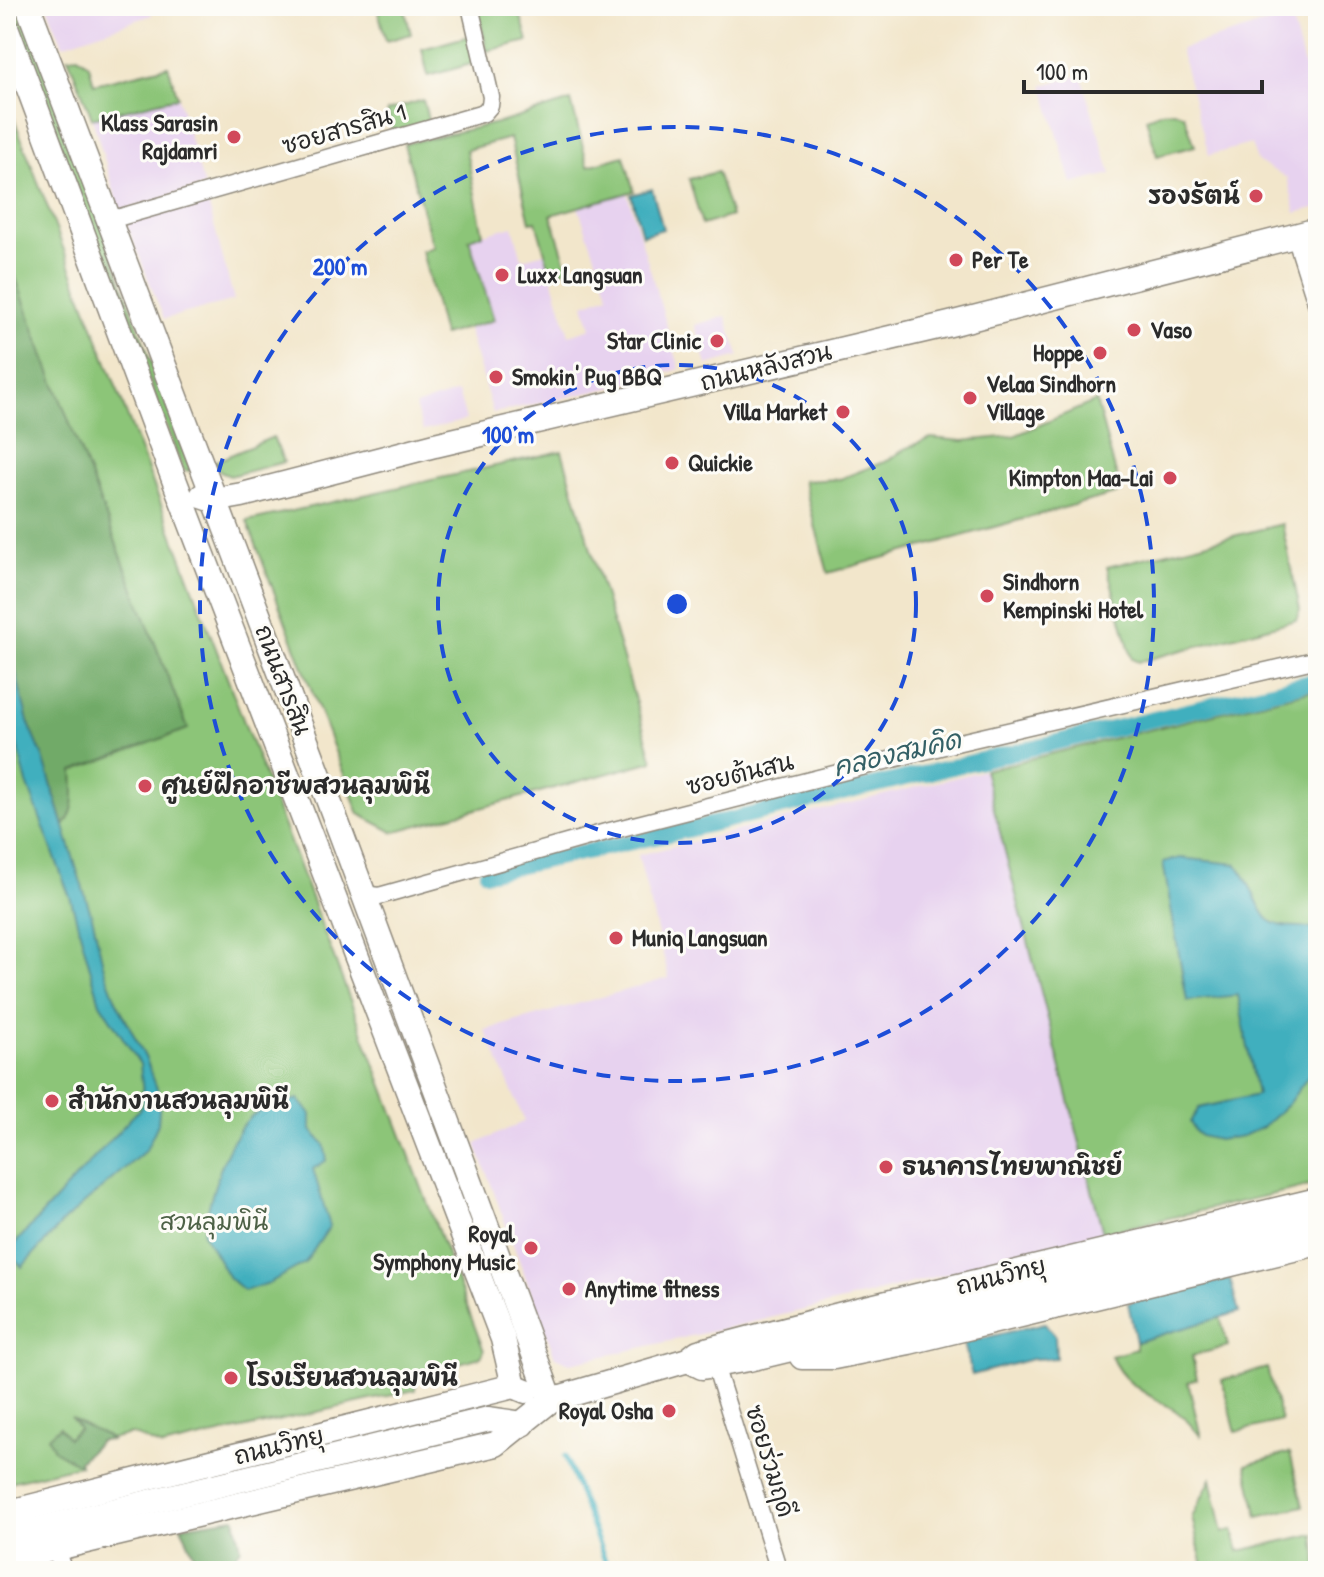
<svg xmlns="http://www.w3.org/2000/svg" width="1324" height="1577" font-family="'Patrick Hand','Playpen Sans Thai',sans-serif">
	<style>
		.built { fill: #e7d2ef }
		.green { fill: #8cc578; stroke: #5c7852; stroke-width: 2 }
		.forest { fill: #71aa68; stroke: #4e6a4a; stroke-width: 2 }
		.water { fill: #41afbe; stroke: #366d74; stroke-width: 2 }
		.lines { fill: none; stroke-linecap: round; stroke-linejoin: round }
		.stream { stroke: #41afbe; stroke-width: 5 }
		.canal { stroke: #41afbe; stroke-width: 16 }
		.street-casing { stroke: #8e887b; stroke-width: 19 }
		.secondary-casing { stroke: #8e887b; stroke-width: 27 }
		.street { stroke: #fff; stroke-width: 16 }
		.secondary { stroke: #fff; stroke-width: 24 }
		.ring { fill: none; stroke: #1d4ed8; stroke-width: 4; stroke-dasharray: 14 10 }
		.poi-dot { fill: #d1495b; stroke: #fdfcf7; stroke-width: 3 }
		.labels { text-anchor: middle; stroke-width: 6; stroke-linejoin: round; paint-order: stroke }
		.poi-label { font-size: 24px; font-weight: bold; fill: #2b2b2b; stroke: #fdfcf7; text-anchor: start }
		.street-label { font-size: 24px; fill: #2b2b2b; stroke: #fdfcf7 }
		.park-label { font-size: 24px; fill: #4d6146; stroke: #fdfcf7 }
		.water-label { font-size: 26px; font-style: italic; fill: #346066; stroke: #fdfcf7 }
		.centre { fill: #1d4ed8; stroke: #fdfcf7; stroke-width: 4 }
		.ring-label { font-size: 24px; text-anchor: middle; font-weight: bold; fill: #1d4ed8; stroke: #fdfcf7; stroke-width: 6; stroke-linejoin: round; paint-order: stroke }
	</style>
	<rect width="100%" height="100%" fill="#fdfcf7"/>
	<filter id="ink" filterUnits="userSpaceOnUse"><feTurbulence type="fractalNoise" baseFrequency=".0125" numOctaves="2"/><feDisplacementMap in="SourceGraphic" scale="16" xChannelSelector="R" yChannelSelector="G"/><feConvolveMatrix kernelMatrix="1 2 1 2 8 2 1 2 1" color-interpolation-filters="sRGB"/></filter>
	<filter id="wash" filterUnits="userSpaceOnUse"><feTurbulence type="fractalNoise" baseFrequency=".006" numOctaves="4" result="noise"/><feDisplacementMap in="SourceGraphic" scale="32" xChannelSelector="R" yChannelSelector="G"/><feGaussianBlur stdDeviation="1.8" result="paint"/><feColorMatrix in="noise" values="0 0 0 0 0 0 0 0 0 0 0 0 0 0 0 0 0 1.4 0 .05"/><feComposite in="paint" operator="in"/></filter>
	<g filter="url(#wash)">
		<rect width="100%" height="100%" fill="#f2e6cb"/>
		<g class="built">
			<path d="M47,6H149L152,15L63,45Z"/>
			<path d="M1291,16L1318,118V207L1296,213L1287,178L1257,161L1251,144L1209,155L1180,49Z"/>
			<path d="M1081,75L1111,174L1072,184L1043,85Z"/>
			<path d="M178,97L204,186L120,211L92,118Z"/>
			<path d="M627,193L680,369L610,388L493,413L468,329L494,321L469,238L513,226L522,259L545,253L569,335L591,328L584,304L609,295L578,207Z"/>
			<path d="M207,199L234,300L164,319L125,220Z"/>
			<path d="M726,316L739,356L707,365L695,325Z"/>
			<path d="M458,392L466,420L423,431L415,406Z"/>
			<path d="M1318,689V1184L1103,1233L843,1301L609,1355L570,1363L555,1357L476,1144L525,1121L485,1030L669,978L638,855Z"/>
		</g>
		<g class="green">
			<path d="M9,6H21L191,471L183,470Z"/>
			<path d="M377,6H404L411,34L386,41Z"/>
			<path d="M477,6H518L528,41L487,51Z"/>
			<path d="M469,36L475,63L428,76L422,49Z"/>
			<path d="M78,56L89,65L94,84L168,66L178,97L92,118L68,57Z"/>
			<path d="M6,98L484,1351L481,1357L416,1375L415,1390L162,1447L132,1434L100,1441L79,1461L80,1465L6,1483Z"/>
			<path d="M423,100L429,123L393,133L387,111Z"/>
			<path d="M571,101L588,166L624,156L634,191L551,215L568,269L551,274L536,221L530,222L510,138L466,150L483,234L469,239L494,320L443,335L422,251L433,247L404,144L506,121Z"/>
			<path d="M1174,111L1184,115L1195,146L1157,156L1146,118L1162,112Z"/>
			<path d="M717,172L731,216L702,225L689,179Z"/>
			<path d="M1096,401L1121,492L828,573L803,481L840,479L886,461L907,448L931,438L963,441L1014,436Z"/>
			<path d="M273,437L284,462L230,476L220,472L214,462Z"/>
			<path d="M562,451L653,761L393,832L359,814L247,521Z"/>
			<path d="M1282,524L1300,610L1296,620L1138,662L1132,659L1107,567Z"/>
			<path d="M1318,689V1184L1103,1233L984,770Z"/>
			<path d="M1220,1317L1228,1346L1192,1356L1197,1379L1188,1382L1201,1437C1193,1427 1184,1416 1173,1409C1148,1394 1123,1385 1111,1356L1136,1349V1342Z"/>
			<path d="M1267,1368L1281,1421L1236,1432L1222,1380Z"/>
			<path d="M1290,1453L1303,1506L1258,1517L1246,1465Z"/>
			<path d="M1211,1479L1223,1532L1233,1530L1239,1551L1314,1534L1318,1571H1204L1192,1517Z"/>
		</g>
		<g class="forest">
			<path d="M6,250L43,354L188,729L73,771C74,790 77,810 64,826L43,757L28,722L6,632Z"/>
			<path d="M71,1417C83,1429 100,1429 111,1440L100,1441L79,1461L80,1465L54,1450L48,1437L59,1427L68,1438L79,1429Z"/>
			<path d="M235,1518L241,1548C231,1564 220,1568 201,1571L181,1526Z"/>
		</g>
		<g class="water">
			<path d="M652,189L663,229L642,235L631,195Z"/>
			<path d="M6,632L28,722L43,757L77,870L93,920L104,969L116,1000L146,1059L160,1097L158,1124L146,1150L65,1220L22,1267L8,1251L144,1104L140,1064L100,1003L71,900L27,783L6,702Z"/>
			<path d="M1180,858L1236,864C1250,879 1258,911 1269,920C1285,932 1300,922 1318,931V1063L1288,1104L1263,1127L1243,1136L1218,1140L1201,1136L1195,1131L1190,1122L1199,1108L1257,1095L1238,995L1187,1001L1163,862Z"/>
			<path d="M298,1099L311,1114V1130L324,1144L327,1160L313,1169L330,1226L305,1263L269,1283L244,1291L229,1278L203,1233C209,1201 227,1131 256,1113C269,1105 283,1103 298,1099Z"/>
			<path d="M1230,1279L1239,1312L1136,1342L1128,1303Z"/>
			<path d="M1045,1323L1055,1336L1056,1358L1032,1359L972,1375L964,1343Z"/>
		</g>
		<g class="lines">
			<path class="stream" d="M565,1456L609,1571"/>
			<path class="canal" d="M487,873L674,833L1318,680"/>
		</g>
	</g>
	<g filter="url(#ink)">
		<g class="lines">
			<defs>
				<g id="street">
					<path d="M110,220L484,113L490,106L491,97L470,6"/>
					<path d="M1295,236L1318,309"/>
					<path d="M363,894L379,896L606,832L960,742L1318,659"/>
					<path d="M715,1365L779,1571"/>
					<path d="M55,1548L64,1571"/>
				</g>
				<g id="secondary">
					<path d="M28,6L342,836L551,1400"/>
					<path d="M6,27L175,482L503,1339L514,1386"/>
					<path d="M202,496L214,500L242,495L435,445L950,324L1318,230"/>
					<path d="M802,1357H834L909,1342L1318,1243"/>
					<path d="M688,1360L702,1367L749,1359L1318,1222"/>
					<path d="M6,1513L514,1386L526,1391"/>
					<path d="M6,1537L489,1419L523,1424"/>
					<path d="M6,1560L496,1444L551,1400L688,1360L698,1352L854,1311L1318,1200"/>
				</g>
			</defs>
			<use href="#street" class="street-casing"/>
			<use href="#secondary" class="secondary-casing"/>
			<use href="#street" class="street"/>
			<use href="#secondary" class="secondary"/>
		</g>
	</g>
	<g class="ring">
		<circle cx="677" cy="604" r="239"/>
		<circle cx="677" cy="604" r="477"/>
	</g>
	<g class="poi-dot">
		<circle cx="234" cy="137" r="8"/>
		<circle cx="1256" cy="196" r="8"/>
		<circle cx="956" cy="260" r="8"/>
		<circle cx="502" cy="275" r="8"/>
		<circle cx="1134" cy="330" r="8"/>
		<circle cx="717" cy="341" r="8"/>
		<circle cx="1100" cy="353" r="8"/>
		<circle cx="496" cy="377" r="8"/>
		<circle cx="970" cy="398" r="8"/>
		<circle cx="843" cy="412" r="8"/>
		<circle cx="672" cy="463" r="8"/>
		<circle cx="1170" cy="478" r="8"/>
		<circle cx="987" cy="596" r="8"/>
		<circle cx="145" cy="786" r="8"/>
		<circle cx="616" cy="938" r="8"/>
		<circle cx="52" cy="1101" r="8"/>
		<circle cx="886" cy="1167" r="8"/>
		<circle cx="531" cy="1248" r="8"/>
		<circle cx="569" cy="1289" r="8"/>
		<circle cx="231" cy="1378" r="8"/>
		<circle cx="669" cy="1411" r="8"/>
	</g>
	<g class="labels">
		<g class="poi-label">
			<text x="218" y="131" text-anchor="end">Klass Sarasin<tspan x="218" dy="28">Rajdamri</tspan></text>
			<text x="1240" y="204" text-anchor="end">รองรัตน์</text>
			<text x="972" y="268">Per Te</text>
			<text x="518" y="283">Luxx Langsuan</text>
			<text x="1150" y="338">Vaso</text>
			<text x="701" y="349" text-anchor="end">Star Clinic</text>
			<text x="1084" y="361" text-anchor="end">Hoppe</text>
			<text x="512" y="385">Smokin' Pug BBQ</text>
			<text x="986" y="392">Velaa Sindhorn<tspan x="986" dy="28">Village</tspan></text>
			<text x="827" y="420" text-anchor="end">Villa Market</text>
			<text x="688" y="471">Quickie</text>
			<text x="1154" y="486" text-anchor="end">Kimpton Maa-Lai</text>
			<text x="1003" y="590">Sindhorn<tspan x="1003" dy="28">Kempinski Hotel</tspan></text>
			<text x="161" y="794">ศูนย์ฝึกอาชีพสวนลุมพินี</text>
			<text x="632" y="946">Muniq Langsuan</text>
			<text x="68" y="1109">สำนักงานสวนลุมพินี</text>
			<text x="902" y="1175">ธนาคารไทยพาณิชย์</text>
			<text x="515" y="1242" text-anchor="end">Royal<tspan x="515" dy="28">Symphony Music</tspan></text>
			<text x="585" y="1297">Anytime fitness</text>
			<text x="247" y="1386">โรงเรียนสวนลุมพินี</text>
			<text x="653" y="1419" text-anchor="end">Royal Osha</text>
		</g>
		<g class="street-label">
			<text transform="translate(344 129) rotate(-16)" y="8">ซอยสารสิน 1</text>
			<text transform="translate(766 367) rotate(-14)" y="8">ถนนหลังสวน</text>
			<text transform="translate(283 680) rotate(69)" y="8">ถนนสารสิน</text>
			<text transform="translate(740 774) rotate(-14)" y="8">ซอยต้นสน</text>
			<text transform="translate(1001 1276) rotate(-14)" y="8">ถนนวิทยุ</text>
			<text transform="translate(279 1446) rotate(-14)" y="8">ถนนวิทยุ</text>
			<text transform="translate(770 1461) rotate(73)" y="8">ซอยร่วมฤดี</text>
		</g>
		<g class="park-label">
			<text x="214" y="1230">สวนลุมพินี</text>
		</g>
		<g class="water-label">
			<text transform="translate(897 753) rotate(-13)" y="9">คลองสมคิด</text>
		</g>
	</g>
	<circle cx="677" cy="604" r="12" class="centre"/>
	<g class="ring-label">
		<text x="340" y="275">200 m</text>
		<text x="508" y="443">100 m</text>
	</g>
	<rect width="1324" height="1577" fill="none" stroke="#fdfcf7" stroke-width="32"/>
	<path d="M1024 80v12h238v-12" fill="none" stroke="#2b2b2b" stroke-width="4"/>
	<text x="1036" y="80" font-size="24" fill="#2b2b2b" stroke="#fdfcf7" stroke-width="6" paint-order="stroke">100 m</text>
</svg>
